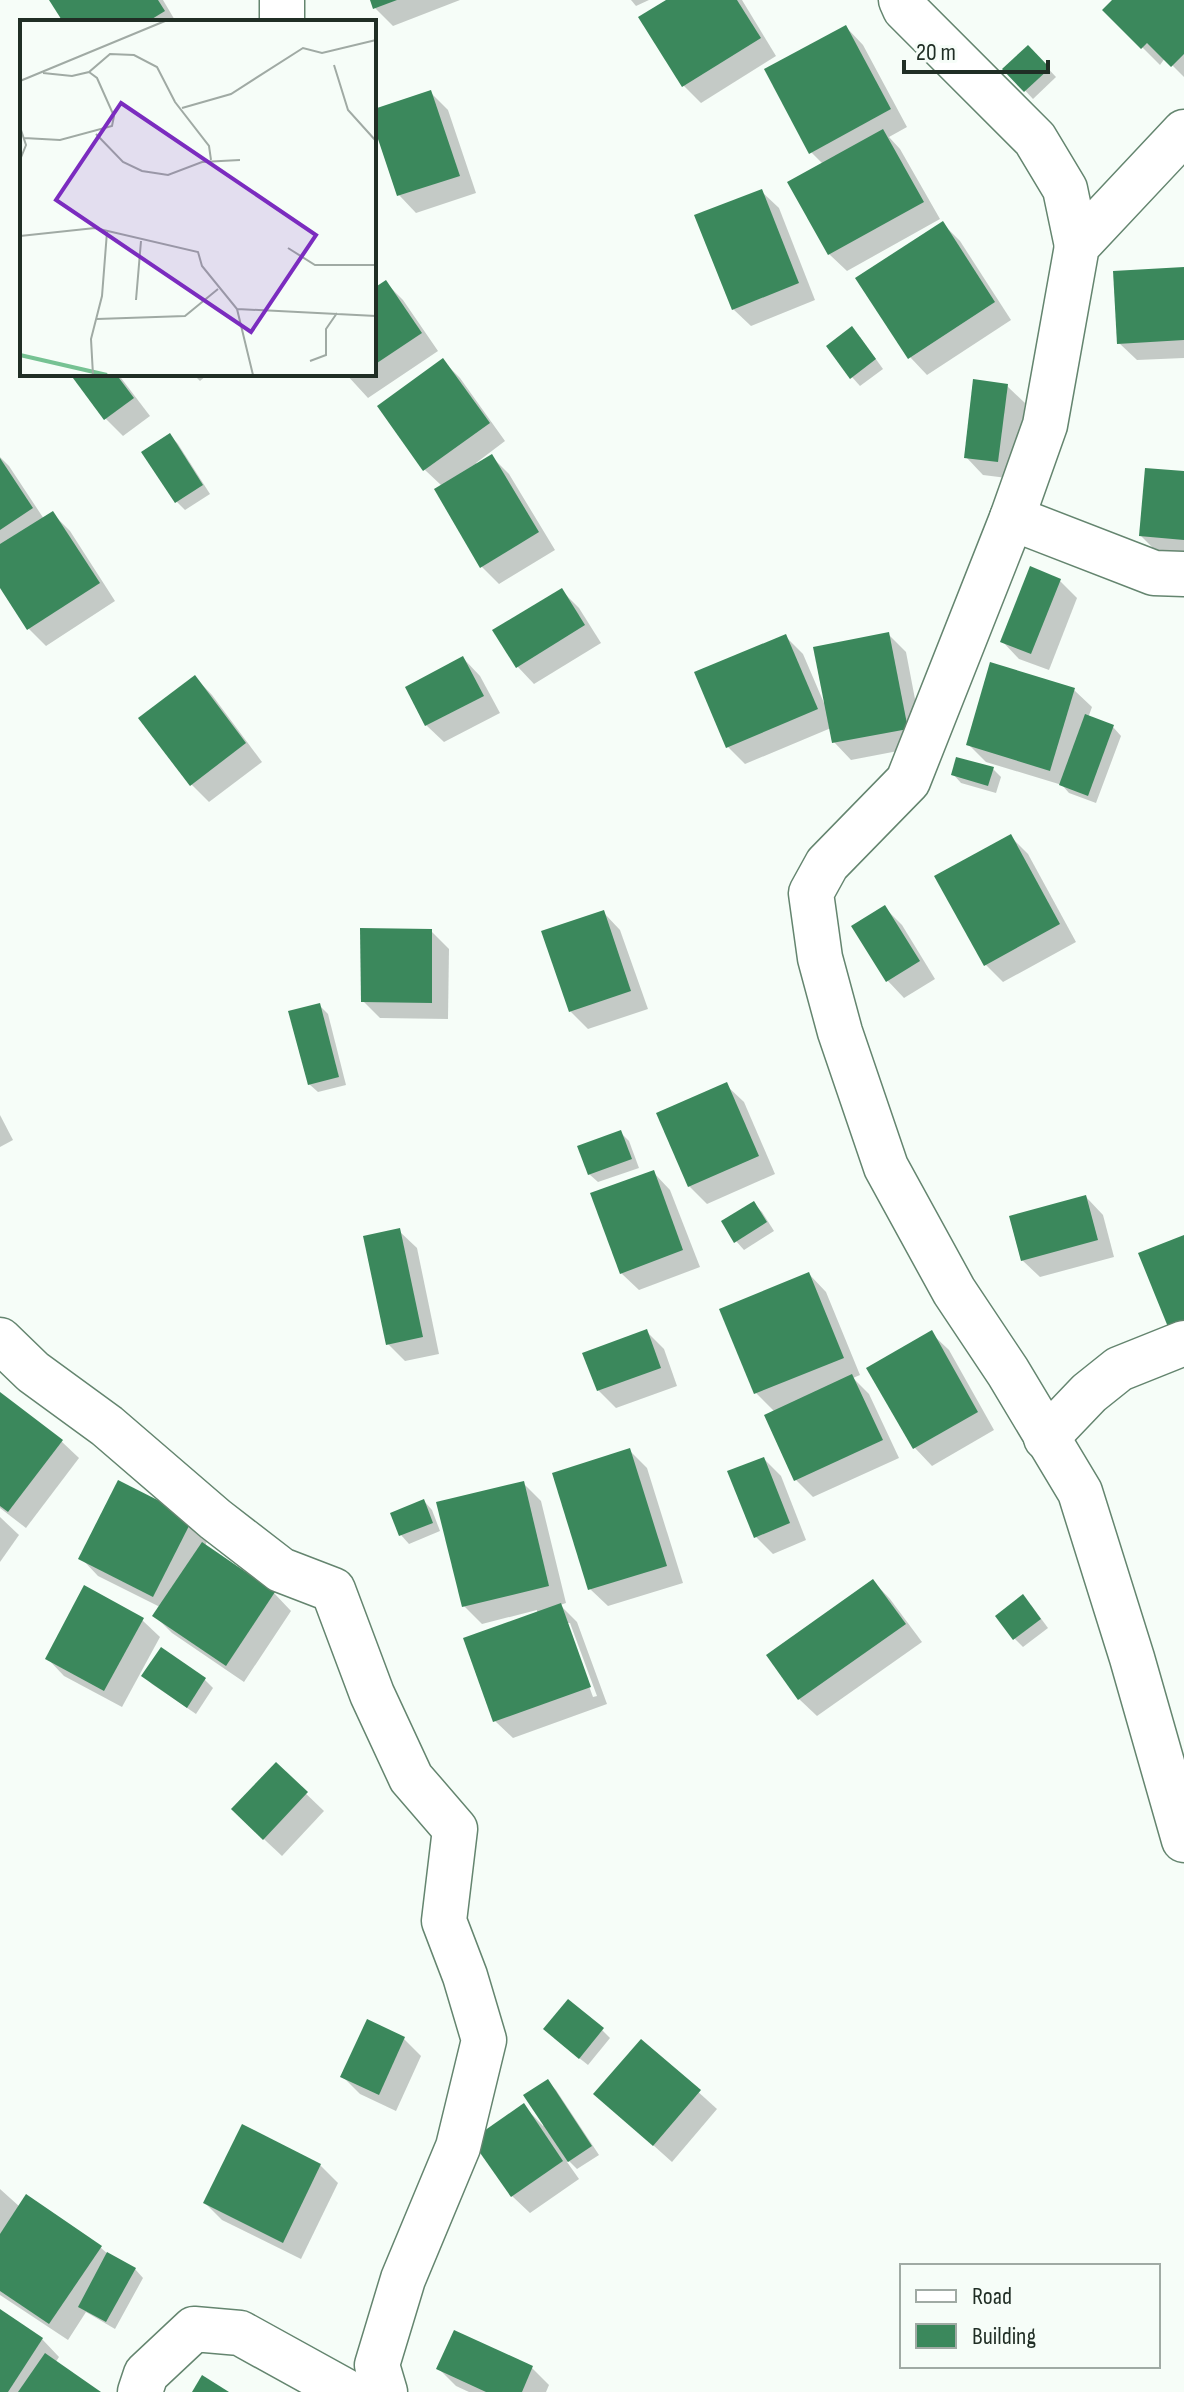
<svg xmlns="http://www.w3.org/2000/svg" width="1184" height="2392" font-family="'Sofia Sans Condensed',sans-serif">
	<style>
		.shadow { fill: #0003; fill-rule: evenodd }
		.building { fill: #3b885c }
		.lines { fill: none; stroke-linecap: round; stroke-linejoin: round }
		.minor-casing { stroke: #64856f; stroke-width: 47 }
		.minor { stroke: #fff; stroke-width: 44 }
		.inset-river { fill: none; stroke: #76c293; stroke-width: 4 }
		.inset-road { fill: none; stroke: #a0aaa4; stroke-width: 2 }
		.view { fill: #7b2cbf; fill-opacity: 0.15; stroke: #7b2cbf; stroke-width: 4 }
		.inset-edge { fill: none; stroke: #202e25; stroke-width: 4 }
	</style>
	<rect width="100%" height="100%" fill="#f6fdf8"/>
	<g class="shadow">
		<path d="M52,0H163L176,22H65Z"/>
		<path d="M372,0H460L393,26L375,8Z"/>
		<path d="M631,0H649L636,6Z"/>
		<path d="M670,0H742L776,56L701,103L684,86L641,18Z"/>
		<path d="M1115,0H1184V77L1165,58L1160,65L1105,10Z"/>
		<path d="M846,27L863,45L907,127L889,137L900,149L940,219L847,271L829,254L823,164L811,152Z"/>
		<path d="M1028,47L1056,77L1033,99L1005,69Z"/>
		<path d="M430,92L448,110L476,193L416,213L399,195L374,121V111Z"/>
		<path d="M761,191L779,208L815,300L751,326L733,309Z"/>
		<path d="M943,224L960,241L1011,320L927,375L910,357Z"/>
		<path d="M1184,269V358L1137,360L1119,343Z"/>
		<path d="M386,283L403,300L438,351L368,398L346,374H374V291Z"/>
		<path d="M860,337L883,369L860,386L852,377Z"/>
		<path d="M443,361L460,378L505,441L476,463L477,465L492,457L509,474L555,550L499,584L481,566L442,486L425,470Z"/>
		<path d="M73,374H118L150,416L123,436L106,419Z"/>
		<path d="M193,374H208L200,381Z"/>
		<path d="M1007,386L1025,403L1015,479L983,475L966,457Z"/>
		<path d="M170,435L178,444L210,494L185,510L177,502L144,453Z"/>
		<path d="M0,457L9,466L44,519L52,513L70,531L115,601L46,646L29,629L0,585Z"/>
		<path d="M1184,473V555L1158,553L1141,536Z"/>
		<path d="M1060,581L1077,598L1049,670L1019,659L1002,641Z"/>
		<path d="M562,591L579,608L601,643L534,684L517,666Z"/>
		<path d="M889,635L906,652L924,746L851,760L834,742L831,728L745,764L728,747L786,637L803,654L824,703Z"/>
		<path d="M463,658L480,676L500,713L444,742L426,725Z"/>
		<path d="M195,677L212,695L262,762L209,802L192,785L141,718Z"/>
		<path d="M1074,690L1092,707L1088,718L1113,727L1121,736L1096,803L1069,793L1062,785L986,762L969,745Z"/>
		<path d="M993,769L1001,777L996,793L961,783L953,774Z"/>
		<path d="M1010,836L1028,854L1076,942L1003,982L985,964Z"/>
		<path d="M885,908L902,925L935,979L904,998L887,980Z"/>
		<path d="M603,912L620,930L648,1009L588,1029L570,1011Z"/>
		<path d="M431,931L449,949L448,1019L380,1018L363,1001Z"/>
		<path d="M319,1005L328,1014L346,1085L318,1092L309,1084Z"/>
		<path d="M726,1085L744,1102L775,1174L707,1204L689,1186Z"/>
		<path d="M0,1115L13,1140L0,1147Z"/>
		<path d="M621,1133L629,1141L639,1168L598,1182L589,1174Z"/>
		<path d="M653,1172L670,1190L700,1267L639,1290L621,1273Z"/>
		<path d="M1086,1197L1103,1215L1114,1257L1040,1277L1022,1260Z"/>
		<path d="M753,1203L762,1212L774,1231L744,1250L736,1241Z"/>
		<path d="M399,1231L417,1248L439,1354L405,1361L388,1344Z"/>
		<path d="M809,1274L826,1292L860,1375L853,1378L869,1394L899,1458L813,1497L796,1480L775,1412L756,1393Z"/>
		<path d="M647,1332L664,1349L677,1386L616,1408L598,1390Z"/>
		<path d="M931,1333L949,1350L994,1430L932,1466L915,1448L869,1368Z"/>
		<path d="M0,1394L61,1441L79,1458L26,1528L0,1508Z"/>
		<path d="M629,1450L647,1468L683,1583L608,1606L590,1589Z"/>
		<path d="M764,1459L781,1476L806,1540L773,1554L756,1537Z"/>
		<path d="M119,1483L209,1537L205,1546L274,1593L291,1611L244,1682L172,1633L155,1616L160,1607L98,1576L81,1558Z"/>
		<path d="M523,1483L541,1501L566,1603L560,1605L577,1622L607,1704L513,1738L495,1721L537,1613V1610L482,1624L464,1606ZM566,1623H570L597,1696L593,1697Z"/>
		<path d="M424,1501L432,1510L440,1531L409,1544L401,1535Z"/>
		<path d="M0,1517L19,1535L0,1562Z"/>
		<path d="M873,1581L890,1599L922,1642L817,1716L799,1699Z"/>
		<path d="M1031,1605L1048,1628L1023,1647L1014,1638Z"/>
		<path d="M142,1620L160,1637L122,1707L64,1676L47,1658Z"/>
		<path d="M144,1676L205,1680L213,1688L196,1714L152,1684Z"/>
		<path d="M276,1765L324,1811L282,1856L251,1827Z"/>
		<path d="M602,2030L610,2038L588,2065L554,2038Z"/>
		<path d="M404,2039L421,2056L396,2111L360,2094L343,2077Z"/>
		<path d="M642,2041L717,2109L672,2162L596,2094Z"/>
		<path d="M547,2081L556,2090L599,2155L577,2169L569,2161L567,2162L579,2179L530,2213L512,2196L524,2106L543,2126L545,2124Z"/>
		<path d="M320,2165L338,2183L301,2259L222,2220L205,2203Z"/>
		<path d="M0,2189L20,2207L100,2247L109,2255L135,2269L143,2278L115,2329L86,2312L68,2340L0,2295Z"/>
		<path d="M0,2312L42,2339L59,2357L55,2363L98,2392H0Z"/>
		<path d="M438,2368H532L549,2385L546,2392H469L456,2386Z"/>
	</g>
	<g class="building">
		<path d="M49,0H158L165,11L147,22H63Z"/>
		<path d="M370,0H397L373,9Z"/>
		<path d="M666,0H737L761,38L682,87L638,17Z"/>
		<path d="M1112,0H1184V54L1171,67L1147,43L1141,49L1102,10Z"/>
		<path d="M846,25L891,109L809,154L764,69Z"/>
		<path d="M1028,45L1050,68L1024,92L1002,69Z"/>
		<path d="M431,90L460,176L397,196L374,127V109Z"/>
		<path d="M883,129L924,202L828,255L787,182Z"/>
		<path d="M762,189L799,283L732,310L694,215Z"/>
		<path d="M943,221L995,302L908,359L855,278Z"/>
		<path d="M1184,267V340L1117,344L1113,271Z"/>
		<path d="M386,280L422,333L374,365V288Z"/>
		<path d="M852,326L876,359L850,379L826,346Z"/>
		<path d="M443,358L490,423L423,471L377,406Z"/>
		<path d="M70,374H116L134,398L104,420Z"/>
		<path d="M973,379L1008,384L998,462L964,458Z"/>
		<path d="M170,433L203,485L175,503L141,452Z"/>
		<path d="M492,454L539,532L480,568L434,489Z"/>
		<path d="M0,458L33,508L0,530Z"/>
		<path d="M1145,468L1184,471V540L1139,536Z"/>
		<path d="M53,511L100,583L27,630L0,588V544Z"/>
		<path d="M1030,566L1061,579L1031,654L1000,642Z"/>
		<path d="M562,588L585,625L516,668L492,630Z"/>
		<path d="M889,632L908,729L832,743L813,647Z"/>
		<path d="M786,634L818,709L726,748L694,672Z"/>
		<path d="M463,656L484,696L425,726L405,687Z"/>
		<path d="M990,662L1075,688L1050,771L966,745Z"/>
		<path d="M195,675L246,743L190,786L138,718Z"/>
		<path d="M1085,714L1114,725L1088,796L1059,785Z"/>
		<path d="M956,757L994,767L988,786L951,775Z"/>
		<path d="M1011,834L1060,924L984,966L934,876Z"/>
		<path d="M885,905L920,961L886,982L851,926Z"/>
		<path d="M604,910L631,991L569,1012L541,931Z"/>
		<path d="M360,928L432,929V1003L361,1002Z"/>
		<path d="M320,1003L339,1077L308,1085L288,1011Z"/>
		<path d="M727,1082L759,1156L688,1187L656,1113Z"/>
		<path d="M621,1130L632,1159L588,1175L577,1146Z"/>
		<path d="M654,1170L683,1250L620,1274L590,1193Z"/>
		<path d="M1086,1195L1098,1240L1021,1261L1009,1216Z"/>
		<path d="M754,1201L767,1222L734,1243L721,1221Z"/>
		<path d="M400,1228L423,1337L386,1345L363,1236Z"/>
		<path d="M1184,1235V1320L1168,1327L1138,1253Z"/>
		<path d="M809,1272L844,1358L754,1394L719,1309Z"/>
		<path d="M647,1329L661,1368L597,1391L582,1353Z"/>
		<path d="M932,1330L978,1412L913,1449L866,1368Z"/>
		<path d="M852,1374L883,1440L794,1481L764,1415Z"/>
		<path d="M0,1392L63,1440L8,1512L0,1506Z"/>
		<path d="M630,1448L667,1566L588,1590L552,1473Z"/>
		<path d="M764,1457L790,1523L754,1538L727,1471Z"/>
		<path d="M118,1480L193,1518L153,1597L78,1559Z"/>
		<path d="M524,1481L549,1586L462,1607L436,1502Z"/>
		<path d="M424,1499L433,1523L399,1536L390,1513Z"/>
		<path d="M202,1542L275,1592L226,1666L152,1616Z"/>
		<path d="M873,1579L906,1624L798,1700L766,1655Z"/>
		<path d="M84,1585L144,1618L104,1691L45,1659Z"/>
		<path d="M1023,1594L1041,1619L1013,1640L995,1616Z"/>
		<path d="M561,1603L591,1687L493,1722L463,1638Z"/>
		<path d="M161,1647L206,1678L187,1708L141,1676Z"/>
		<path d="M276,1762L308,1792L263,1840L231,1809Z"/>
		<path d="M568,1999L604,2028L579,2059L543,2029Z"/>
		<path d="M367,2019L405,2037L379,2095L340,2077Z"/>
		<path d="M641,2039L701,2090L653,2146L593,2094Z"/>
		<path d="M548,2079L592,2146L568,2162L523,2095Z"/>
		<path d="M524,2103L563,2161L511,2197L471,2140Z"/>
		<path d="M242,2124L321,2164L283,2243L203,2203Z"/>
		<path d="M26,2194L102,2246L49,2324L0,2291V2234Z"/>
		<path d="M107,2252L136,2268L106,2322L78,2307Z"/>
		<path d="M0,2309L43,2338L8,2392H0Z"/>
		<path d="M454,2330L533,2366L522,2392H486L436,2369Z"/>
		<path d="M45,2353L101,2392H18Z"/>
		<path d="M202,2375L229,2392H192Z"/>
	</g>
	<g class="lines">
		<defs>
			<g id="minor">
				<path d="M282,0V22"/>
				<path d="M901,0L905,9L1035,139L1065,189L1077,246"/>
				<path d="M1184,132L1077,246L1045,425L1012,518L908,781L827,864L811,893L820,958L840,1032L886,1167L954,1291L1008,1372L1080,1492L1132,1658L1184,1840"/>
				<path d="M1012,518L1154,573L1184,574"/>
				<path d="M0,1340L33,1372L107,1426L215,1519L281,1570L333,1590L372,1694L411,1778L455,1829L444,1921L465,1976L484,2040L458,2147L403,2279L377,2365L385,2392"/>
				<path d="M1046,1438L1089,1393L1119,1369L1184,1343"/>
				<path d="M140,2392L146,2374L194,2329L240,2333L347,2392"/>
			</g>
		</defs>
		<use href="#minor" class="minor-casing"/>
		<use href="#minor" class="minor"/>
	</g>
	<g transform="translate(20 20)">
		<rect width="356" height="356" fill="#f6fdf8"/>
		<path class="inset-river" d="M0,335L87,355"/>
		<path class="inset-road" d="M314,45L328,90L356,121M23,53L52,56L69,52L90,34L114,35L137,47L155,82L189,126L191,140M0,61L145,1M162,88L211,74L283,28L302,33L356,20M0,107L6,125L0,140M76,114L103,142L122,151L148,155L182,142L220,140M4,118L40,120L92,106L94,96L77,58L69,52M0,216L75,208L178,232L182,246L217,289L233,355M268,228L295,245H356M116,280L121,221M217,289L356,296M77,299L165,296L198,269M290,341L306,335V309L317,293M73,355L71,319L82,276L87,212"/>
		<path class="view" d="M101,83L296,215L231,312L36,180Z"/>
		<rect width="356" height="356" class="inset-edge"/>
	</g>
	<rect x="900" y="2264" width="260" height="104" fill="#f6fdf8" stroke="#a0aaa4" stroke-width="2"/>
	<rect x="916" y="2290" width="40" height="12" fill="#ffffff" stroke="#a0aaa4" stroke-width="2"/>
	<text x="972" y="2304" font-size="24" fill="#202e25">Road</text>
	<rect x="916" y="2324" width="40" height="24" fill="#3b885c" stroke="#a0aaa4" stroke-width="2"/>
	<text x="972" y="2344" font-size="24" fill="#202e25">Building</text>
	<path d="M904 60v12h144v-12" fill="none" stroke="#202e25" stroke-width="4"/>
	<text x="916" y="60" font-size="24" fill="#202e25" stroke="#f6fdf8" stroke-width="6" paint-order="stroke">20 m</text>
</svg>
